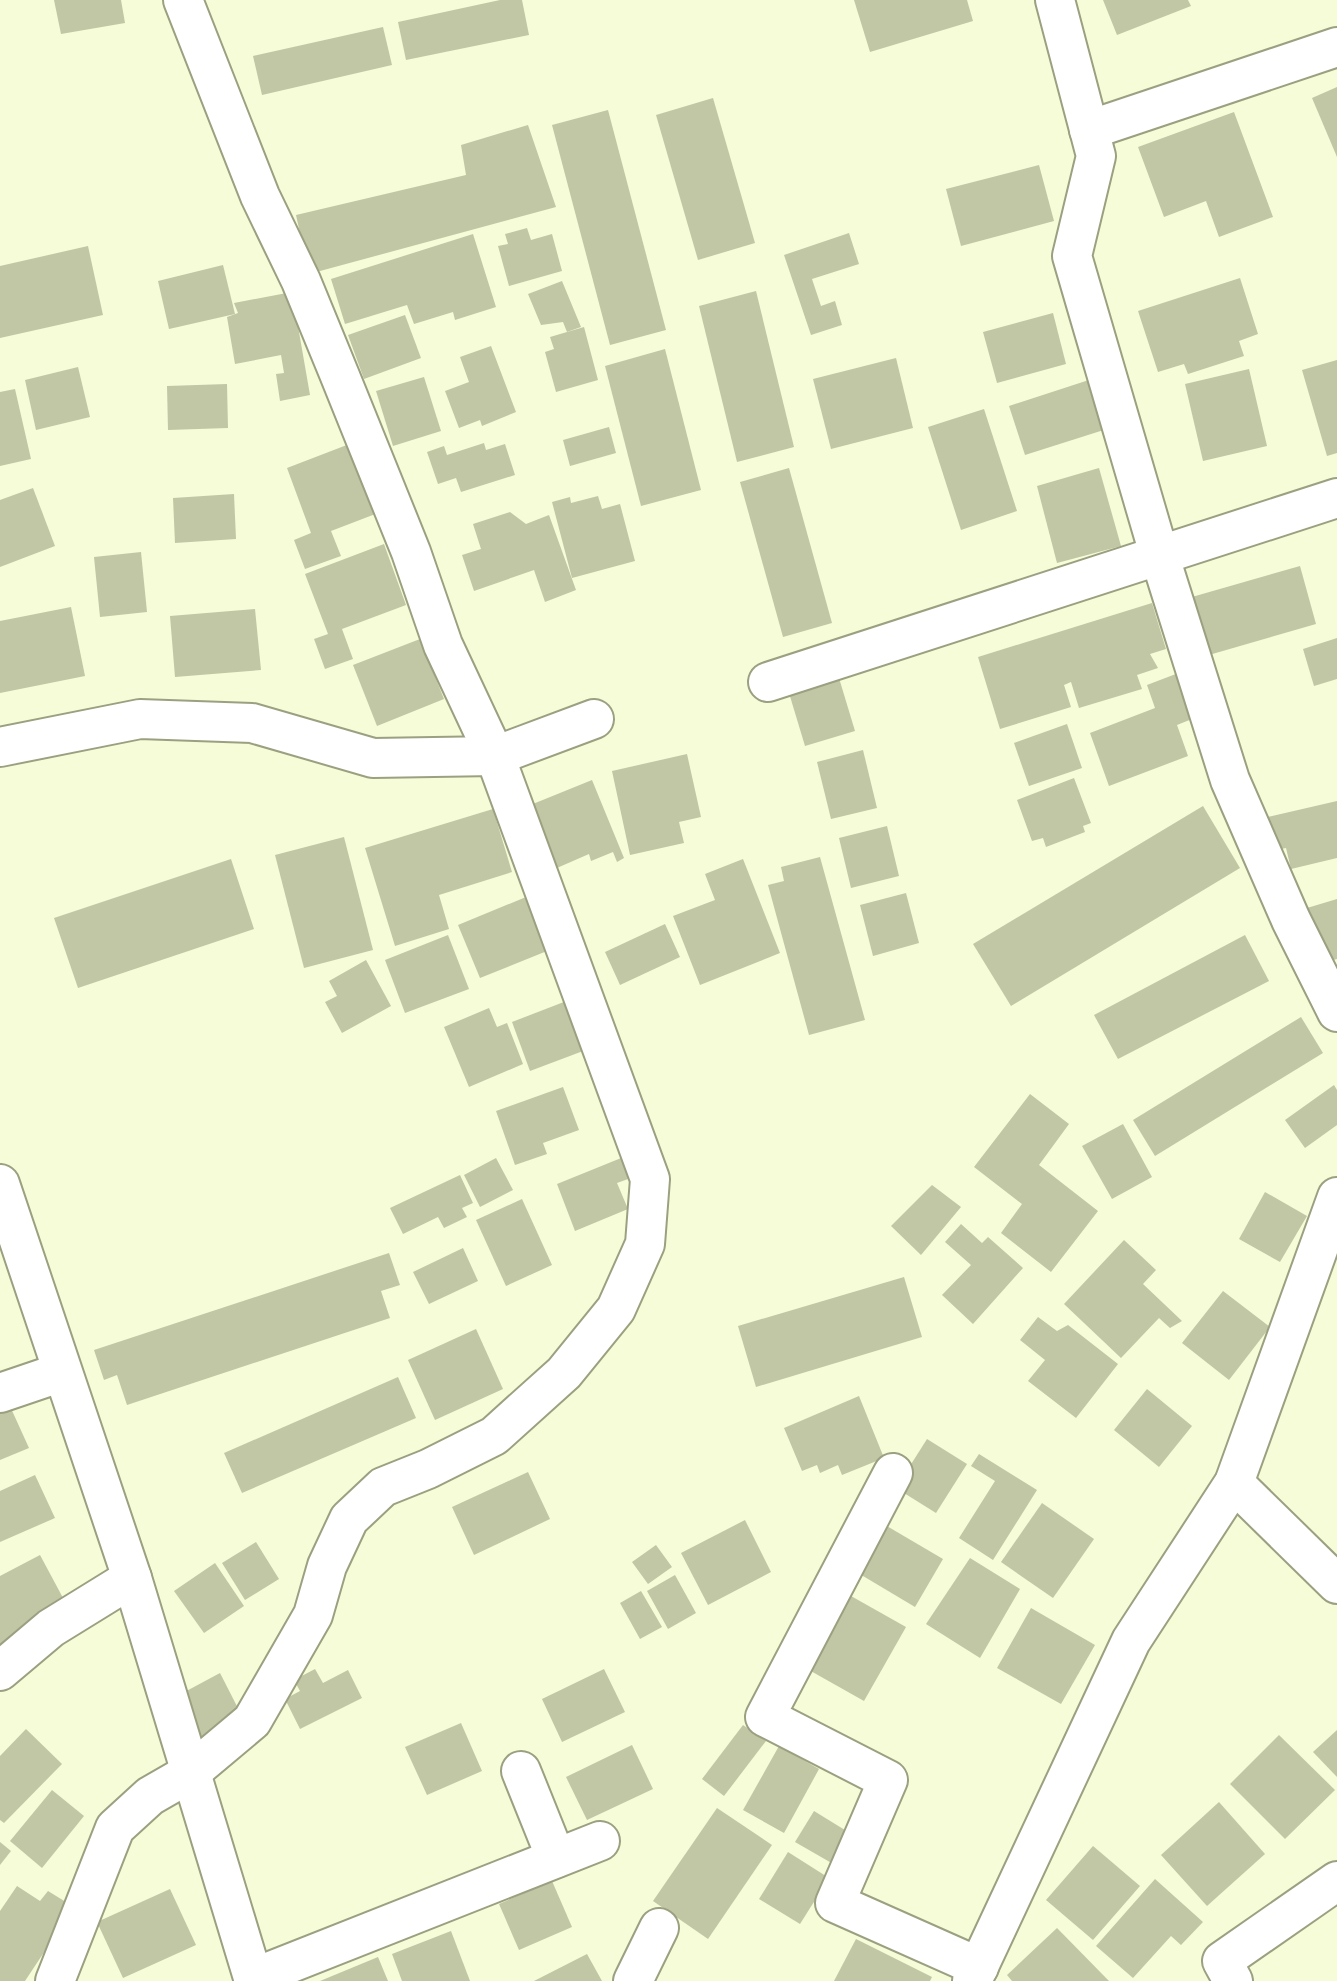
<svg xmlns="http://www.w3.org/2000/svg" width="1337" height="1981" font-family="'Varela Round',sans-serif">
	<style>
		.building { fill: #c1c6a5 }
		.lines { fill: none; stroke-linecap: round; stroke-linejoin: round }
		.minor-casing { stroke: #9ba080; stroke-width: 42 }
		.minor { stroke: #fff; stroke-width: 38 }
	</style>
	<rect width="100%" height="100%" fill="#f6fbd8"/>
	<g class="building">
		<path d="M54,0H121L125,23L61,34Z"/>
		<path d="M500,0H522L529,35L406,60L398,22Z"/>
		<path d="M854,0H967L973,21L870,52Z"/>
		<path d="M1103,0H1188L1191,6L1117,35Z"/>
		<path d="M383,27L392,65L262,95L253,56Z"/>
		<path d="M1337,87V157L1312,98Z"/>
		<path d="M713,98L755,243L698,260L656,115Z"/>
		<path d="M608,110L666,330L610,345L552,125Z"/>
		<path d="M1234,112L1273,217L1219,237L1206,201L1164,217L1138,147Z"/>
		<path d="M528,125L556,207L309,274L296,215L466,175L461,145Z"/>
		<path d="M1039,165L1054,221L961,246L946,189Z"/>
		<path d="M527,228L531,240L552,234L562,271L509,286L498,246L508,244L505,234Z"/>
		<path d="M849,233L859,264L812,279L821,306L835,301L842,325L811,335L784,255Z"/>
		<path d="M473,234L496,307L455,320L453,312L414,324L407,305L345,324L331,279Z"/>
		<path d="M88,246L103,315L0,338V266Z"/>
		<path d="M223,265L235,314L169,329L158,281Z"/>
		<path d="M1240,278L1258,334L1239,341L1244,356L1188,374L1184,364L1158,372L1138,311Z"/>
		<path d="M562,281L581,327L567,332L563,322L541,325L528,294Z"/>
		<path d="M756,291L794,447L737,462L699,306Z"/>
		<path d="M292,292L310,395L280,401L276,374L284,373L281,355L235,364L227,317L238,313L234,303Z"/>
		<path d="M1053,313L1066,364L997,383L983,332Z"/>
		<path d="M405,315L421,358L364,379L348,335Z"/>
		<path d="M584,327L598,380L556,392L545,352L554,349L550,337Z"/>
		<path d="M491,346L516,412L482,426L480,420L459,428L445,391L469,382L460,357Z"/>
		<path d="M665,349L701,490L641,506L605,366Z"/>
		<path d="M896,358L913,428L831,449L813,379Z"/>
		<path d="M1337,360V453L1327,456L1302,370Z"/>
		<path d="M78,367L90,417L36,430L25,380Z"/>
		<path d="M1249,369L1267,446L1203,461L1185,384Z"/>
		<path d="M424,377L441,431L393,446L376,391Z"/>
		<path d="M1095,378L1110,428L1025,455L1009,406Z"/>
		<path d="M227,384L228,428L168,430L167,386Z"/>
		<path d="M15,389L31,459L0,466V392Z"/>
		<path d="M984,409L1017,511L961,530L928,427Z"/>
		<path d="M609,427L616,453L570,466L563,440Z"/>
		<path d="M352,443L378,513L331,531L341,556L305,569L294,540L311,533L287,468Z"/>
		<path d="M484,443L486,450L505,444L515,475L461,492L456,478L438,484L427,452L444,446L447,455Z"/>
		<path d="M789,468L832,623L783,637L740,482Z"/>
		<path d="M1099,468L1121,546L1057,563L1037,486Z"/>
		<path d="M33,488L55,546L0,567V500Z"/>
		<path d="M234,494L236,539L175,543L173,498Z"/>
		<path d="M598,496L602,509L620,504L635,561L572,578L552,502L570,497L571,503Z"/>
		<path d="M510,512L526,524L549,515L576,590L545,602L534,570L474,591L462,555L481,549L473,524Z"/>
		<path d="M384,544L406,605L342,629L353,659L325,669L314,639L328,634L305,574Z"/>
		<path d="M141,552L147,612L100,617L94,557Z"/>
		<path d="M1300,566L1316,624L1202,657L1185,599Z"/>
		<path d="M1152,603L1166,649L1150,654L1158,668L1137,675L1142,689L1079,708L1071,682L1064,685L1071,707L1000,729L978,657Z"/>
		<path d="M71,607L85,676L0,693V621Z"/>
		<path d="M255,609L261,670L175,677L170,616Z"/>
		<path d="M1337,638V679L1314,686L1303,649Z"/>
		<path d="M420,639L444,699L377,726L353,665Z"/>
		<path d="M1181,672L1197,717L1177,725L1188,756L1109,786L1090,733L1155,708L1147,685Z"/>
		<path d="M839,678L855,731L805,746L789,693Z"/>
		<path d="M1067,724L1082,768L1029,786L1014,743Z"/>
		<path d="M863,750L877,808L831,819L817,762Z"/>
		<path d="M687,754L701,817L679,822L684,843L630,855L612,771Z"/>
		<path d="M1074,778L1091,823L1083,826L1085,832L1046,847L1043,838L1032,841L1017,800Z"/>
		<path d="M592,780L624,858L617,862L613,852L591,861L589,854L550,871L523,808Z"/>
		<path d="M1337,801V858L1291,869L1286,848L1271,851L1263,818Z"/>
		<path d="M1203,806L1240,868L1011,1006L973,944Z"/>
		<path d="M493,809L512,872L439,895L449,929L395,946L365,848Z"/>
		<path d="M887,826L899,876L851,888L839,838Z"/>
		<path d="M344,837L373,950L304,968L275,855Z"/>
		<path d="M820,857L865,1020L809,1035L768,885L784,881L781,867Z"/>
		<path d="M231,859L254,929L78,988L54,918Z"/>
		<path d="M743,859L780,953L700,985L673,916L715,900L705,874Z"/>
		<path d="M906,893L919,943L873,956L860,905Z"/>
		<path d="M526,897L547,951L480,978L458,925Z"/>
		<path d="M1337,899V959L1323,963L1307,908Z"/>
		<path d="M665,924L680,957L620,985L605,952Z"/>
		<path d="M448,935L469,989L405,1013L385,960Z"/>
		<path d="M1245,935L1269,981L1118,1059L1094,1015Z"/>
		<path d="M366,960L391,1006L342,1033L325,1002L337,996L329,981Z"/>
		<path d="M569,1000L591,1048L530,1071L512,1022Z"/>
		<path d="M489,1008L497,1027L507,1023L523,1064L469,1087L444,1027Z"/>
		<path d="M1301,1017L1323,1053L1155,1156L1133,1120Z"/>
		<path d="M1334,1085L1337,1090V1125L1305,1148L1285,1120Z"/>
		<path d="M563,1087L579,1130L543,1143L547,1154L515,1165L496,1111Z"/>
		<path d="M1030,1094L1069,1124L1039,1165L1098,1211L1051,1272L1001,1233L1022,1204L974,1167Z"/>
		<path d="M1123,1124L1152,1177L1112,1199L1082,1146Z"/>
		<path d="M631,1154L639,1175L617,1183L628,1209L575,1231L557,1184Z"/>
		<path d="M496,1158L513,1190L480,1207L464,1175Z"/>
		<path d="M460,1175L473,1203L462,1208L467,1217L444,1228L438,1217L403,1234L390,1208Z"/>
		<path d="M932,1185L961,1207L921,1255L891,1226Z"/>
		<path d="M1265,1192L1307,1216L1280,1262L1239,1239Z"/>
		<path d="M522,1199L552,1265L506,1286L476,1220Z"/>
		<path d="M961,1224L982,1243L988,1237L1023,1268L973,1324L942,1295L971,1265L945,1242Z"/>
		<path d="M1124,1240L1156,1270L1143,1284L1182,1321L1170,1328L1159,1318L1121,1358L1064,1304Z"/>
		<path d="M463,1248L478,1281L429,1304L413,1272Z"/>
		<path d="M389,1253L400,1285L381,1291L390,1318L127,1405L117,1375L104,1380L94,1350Z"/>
		<path d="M904,1277L922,1337L756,1387L738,1326Z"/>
		<path d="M1223,1291L1270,1327L1229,1380L1182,1343Z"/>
		<path d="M1038,1317L1057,1331L1068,1325L1118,1364L1076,1418L1028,1381L1045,1360L1020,1340Z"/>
		<path d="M476,1329L503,1389L435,1420L408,1360Z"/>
		<path d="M398,1377L416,1418L242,1493L224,1453Z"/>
		<path d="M1147,1389L1192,1426L1159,1467L1114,1430Z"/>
		<path d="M859,1396L884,1458L842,1475L838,1465L820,1473L817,1465L802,1471L784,1428Z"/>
		<path d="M9,1404L29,1448L0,1460V1408Z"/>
		<path d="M927,1439L967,1464L936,1513L896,1488Z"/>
		<path d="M979,1454L1037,1490L993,1560L959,1538L995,1481L971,1466Z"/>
		<path d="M528,1472L550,1519L474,1555L452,1507Z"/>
		<path d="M35,1475L55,1518L0,1542V1491Z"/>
		<path d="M1042,1503L1094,1539L1053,1598L1001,1562Z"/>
		<path d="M745,1520L771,1572L708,1605L681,1553Z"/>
		<path d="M880,1522L943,1559L915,1607L858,1573Z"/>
		<path d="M256,1542L279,1579L245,1600L222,1563Z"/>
		<path d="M656,1545L672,1567L648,1584L632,1562Z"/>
		<path d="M40,1555L70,1611L0,1648V1576Z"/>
		<path d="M970,1558L1020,1589L980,1658L926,1624Z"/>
		<path d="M215,1563L244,1606L204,1633L174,1591Z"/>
		<path d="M675,1575L696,1613L668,1629L647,1591Z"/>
		<path d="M641,1591L662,1627L640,1639L620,1603Z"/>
		<path d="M851,1596L906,1627L864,1701L809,1670Z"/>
		<path d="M1031,1608L1095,1645L1061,1704L997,1668Z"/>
		<path d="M315,1669L323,1683L348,1670L362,1698L300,1729L285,1699L300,1691L294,1680Z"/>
		<path d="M604,1669L625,1712L562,1742L542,1699Z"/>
		<path d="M220,1673L244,1720L204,1741L179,1695Z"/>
		<path d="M461,1723L482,1771L427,1795L405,1747Z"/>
		<path d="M743,1725L766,1741L724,1796L702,1779Z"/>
		<path d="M26,1729L62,1764L4,1823L0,1820V1756Z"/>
		<path d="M1337,1730V1777L1313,1752Z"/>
		<path d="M1279,1735L1335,1790L1285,1839L1230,1784Z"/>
		<path d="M632,1745L653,1789L587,1820L566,1777Z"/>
		<path d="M779,1746L819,1769L784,1833L743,1810Z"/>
		<path d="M52,1790L84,1816L42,1868L10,1841Z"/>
		<path d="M1219,1802L1265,1854L1207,1906L1161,1855Z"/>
		<path d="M717,1808L772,1845L708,1939L653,1901Z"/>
		<path d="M814,1811L853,1835L835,1865L795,1842Z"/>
		<path d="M0,1842L11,1851L0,1865Z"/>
		<path d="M1093,1846L1140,1886L1093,1940L1046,1900Z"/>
		<path d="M788,1852L829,1878L800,1924L759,1899Z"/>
		<path d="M1155,1879L1203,1922L1181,1945L1171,1936L1133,1978L1096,1946Z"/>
		<path d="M552,1881L572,1927L519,1950L499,1904Z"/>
		<path d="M17,1886L40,1901L48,1891L74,1907L25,1981H0V1911Z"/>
		<path d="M170,1889L196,1945L123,1978L97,1922Z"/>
		<path d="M1057,1928L1109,1981H1012L1007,1975Z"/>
		<path d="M451,1931L470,1981H402L392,1954Z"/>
		<path d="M856,1939L932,1977L930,1981H834Z"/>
		<path d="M587,1954L602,1981H534Z"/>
		<path d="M378,1957L388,1981H320Z"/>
	</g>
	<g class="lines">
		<defs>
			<g id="minor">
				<path d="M1055,0L1096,156L1072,256L1159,554L1230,780L1291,920L1337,1012"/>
				<path d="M1089,130L1337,47"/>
				<path d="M768,682L1337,498"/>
				<path d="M0,747L140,719L252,723L373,758L495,756L594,719"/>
				<path d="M0,1184L132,1578L254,1981"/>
				<path d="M0,1393L62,1372"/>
				<path d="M893,1473L765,1717L888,1780L835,1903L979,1967"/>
				<path d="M1234,1483L1337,1584"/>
				<path d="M0,1671L51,1628L132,1578"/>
				<path d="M521,1771L556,1858"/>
				<path d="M253,1978L600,1841"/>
				<path d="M55,1981L115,1828L150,1796L190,1773L252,1721L313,1615L327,1566L349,1519L383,1487L428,1469L494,1436L564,1373L616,1309L645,1244L650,1179L495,756L443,645L411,552L340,376L301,281L260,196L183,0"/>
				<path d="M633,1981L659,1928"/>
				<path d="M972,1981L1131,1641L1234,1483L1337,1197"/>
				<path d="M1233,1981L1222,1961L1337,1881"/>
			</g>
		</defs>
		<use href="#minor" class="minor-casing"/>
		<use href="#minor" class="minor"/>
	</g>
</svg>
